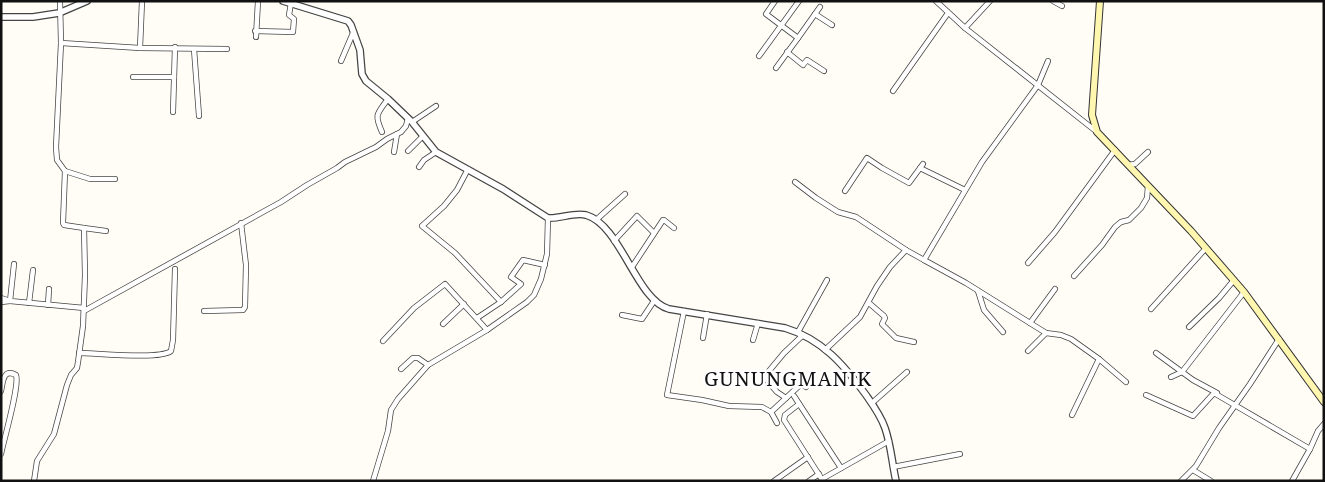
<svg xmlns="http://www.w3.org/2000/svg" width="1325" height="482" font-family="'Noto Serif',serif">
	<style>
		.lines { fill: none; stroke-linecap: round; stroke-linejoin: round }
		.minor-casing { stroke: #444; stroke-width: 6 }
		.tertiary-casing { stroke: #444; stroke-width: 8 }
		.secondary-casing { stroke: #333; stroke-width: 8 }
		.minor { stroke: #fff; stroke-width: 4.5 }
		.tertiary { stroke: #fff; stroke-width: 5.5 }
		.secondary { stroke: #fff6b0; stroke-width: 6 }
		.labels { text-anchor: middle; stroke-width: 5; stroke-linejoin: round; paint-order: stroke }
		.quarter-label { font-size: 20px; letter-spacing: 1px; fill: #111; stroke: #fff }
	</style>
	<rect width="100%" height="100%" fill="#fffdf5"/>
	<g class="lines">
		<defs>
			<g id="minor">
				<path d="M775,1L766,14L798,38L820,7"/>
				<path d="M936,1L965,28L1097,132"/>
				<path d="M1053,1L1062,6"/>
				<path d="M815,14L832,25"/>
				<path d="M965,28L990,1"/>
				<path d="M255,31L293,32L294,19L289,15L291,3"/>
				<path d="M256,37L258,1"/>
				<path d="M61,43L140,48L227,49"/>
				<path d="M140,48L142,1"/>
				<path d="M194,49L199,116"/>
				<path d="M787,52L803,65L807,60L824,71"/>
				<path d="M759,56L799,1"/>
				<path d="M341,61L353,33"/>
				<path d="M776,68L798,38"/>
				<path d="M133,77H174"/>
				<path d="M893,91L948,13"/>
				<path d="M173,112L175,47"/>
				<path d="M412,122L436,106"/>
				<path d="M382,132C374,114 377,114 388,99"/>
				<path d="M408,151L423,136"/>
				<path d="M394,152L397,134"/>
				<path d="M1128,165L1135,164L1148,152"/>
				<path d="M419,167L424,160L436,152"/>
				<path d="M920,168L965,190"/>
				<path d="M468,169L457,190L444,206L422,226L455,253L501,302"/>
				<path d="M65,171L90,179H115"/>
				<path d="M795,182L816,198L838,212L856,217L906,250"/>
				<path d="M845,191L867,158L882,168L909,183L923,164"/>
				<path d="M596,220L625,194"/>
				<path d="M84,228L106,231"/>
				<path d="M614,241L637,216L654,233"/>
				<path d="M924,260L966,283L1030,323L1055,289"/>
				<path d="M1028,263L1055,232L1115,150"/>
				<path d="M14,264L10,301L84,308"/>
				<path d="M632,267L663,220H664L674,228"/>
				<path d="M1074,276L1102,245L1115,227L1121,222L1129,220L1141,208L1147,198L1148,186"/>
				<path d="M978,291L984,310L1003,332"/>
				<path d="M1,298L10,301L1,302"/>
				<path d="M29,303L33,270"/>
				<path d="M869,303L884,316L885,318L882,324L896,338L914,342"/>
				<path d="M48,305L49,289"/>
				<path d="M1151,309L1206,248"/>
				<path d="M84,311L281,202L307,185L337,168L345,162L376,147L387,139L401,132L406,126L408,118"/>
				<path d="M204,311L243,310L245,307L246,265L241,223"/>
				<path d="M684,311L667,395L702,400L729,406L762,407L771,412L777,423"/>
				<path d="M622,315L642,319L654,301"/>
				<path d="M477,318L501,302L521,284L511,277L523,260L545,265"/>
				<path d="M1030,323L1046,333L1061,335L1071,339L1099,359L1126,382"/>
				<path d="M443,324L464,304"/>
				<path d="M1189,327L1219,298L1234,280"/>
				<path d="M798,332L827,280"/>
				<path d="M803,335L784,353L764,377L777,392L786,398L801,384L806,387"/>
				<path d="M703,338L707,314"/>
				<path d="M753,340L758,323"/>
				<path d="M383,341L414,308L445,284L487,330"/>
				<path d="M825,350L860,317L877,286L890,267L906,250L924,260L982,162L1038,85L1048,61"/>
				<path d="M1028,351L1046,333"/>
				<path d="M79,353C97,353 159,360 171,351L173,340L175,269"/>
				<path d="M1156,353L1193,380L1217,393"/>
				<path d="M401,369L413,358H418L428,365"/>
				<path d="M1171,377L1182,372L1244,292"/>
				<path d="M1,391C3,382 3,368 16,375C20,385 4,439 1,454"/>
				<path d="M1146,395L1193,416L1214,393L1310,449"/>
				<path d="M794,396L841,468"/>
				<path d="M872,403L907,372"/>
				<path d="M799,404L785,415L784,420L823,481"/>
				<path d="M771,412L786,398"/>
				<path d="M1072,415L1099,359"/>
				<path d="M893,467L960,454"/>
				<path d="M1193,470L1211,481"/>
				<path d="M822,479L889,441"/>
				<path d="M34,481L37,461L54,434L67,385L71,375L77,368L78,362L83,326L85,275L84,228L64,225L63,223L65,171L57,160L56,147L61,43L60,1"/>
				<path d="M373,481L388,431L391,410L398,399L428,365L487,330L527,302L534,295L541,279L547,254L548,218"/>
				<path d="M774,481L808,457"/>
				<path d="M809,481L819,474"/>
				<path d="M1181,481L1196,466L1219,428L1250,384L1279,339"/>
				<path d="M1292,481L1310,449L1318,431L1324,424"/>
			</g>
			<g id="tertiary">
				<path d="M283,1L348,21L351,25L360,50L362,74L366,81L388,99L412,122L436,152L503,189L548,218C560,219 574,212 586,215C621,225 636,300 669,309L785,328C822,339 844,365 866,395C873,405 881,416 885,428C891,445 892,463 896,481"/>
				<path d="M1,17H33L59,13L87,1"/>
			</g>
			<path id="secondary" d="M1100,1L1092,115L1097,132L1191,231L1244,292L1324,402"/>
		</defs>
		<use href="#minor" class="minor-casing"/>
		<use href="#tertiary" class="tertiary-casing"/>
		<use href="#secondary" class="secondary-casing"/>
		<use href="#minor" class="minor"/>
		<use href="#tertiary" class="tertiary"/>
		<use href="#secondary" class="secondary"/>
	</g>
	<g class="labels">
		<g class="quarter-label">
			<text x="788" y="386">GUNUNGMANIK</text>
		</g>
	</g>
	<rect width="1325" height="482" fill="none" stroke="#111111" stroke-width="5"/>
</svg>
